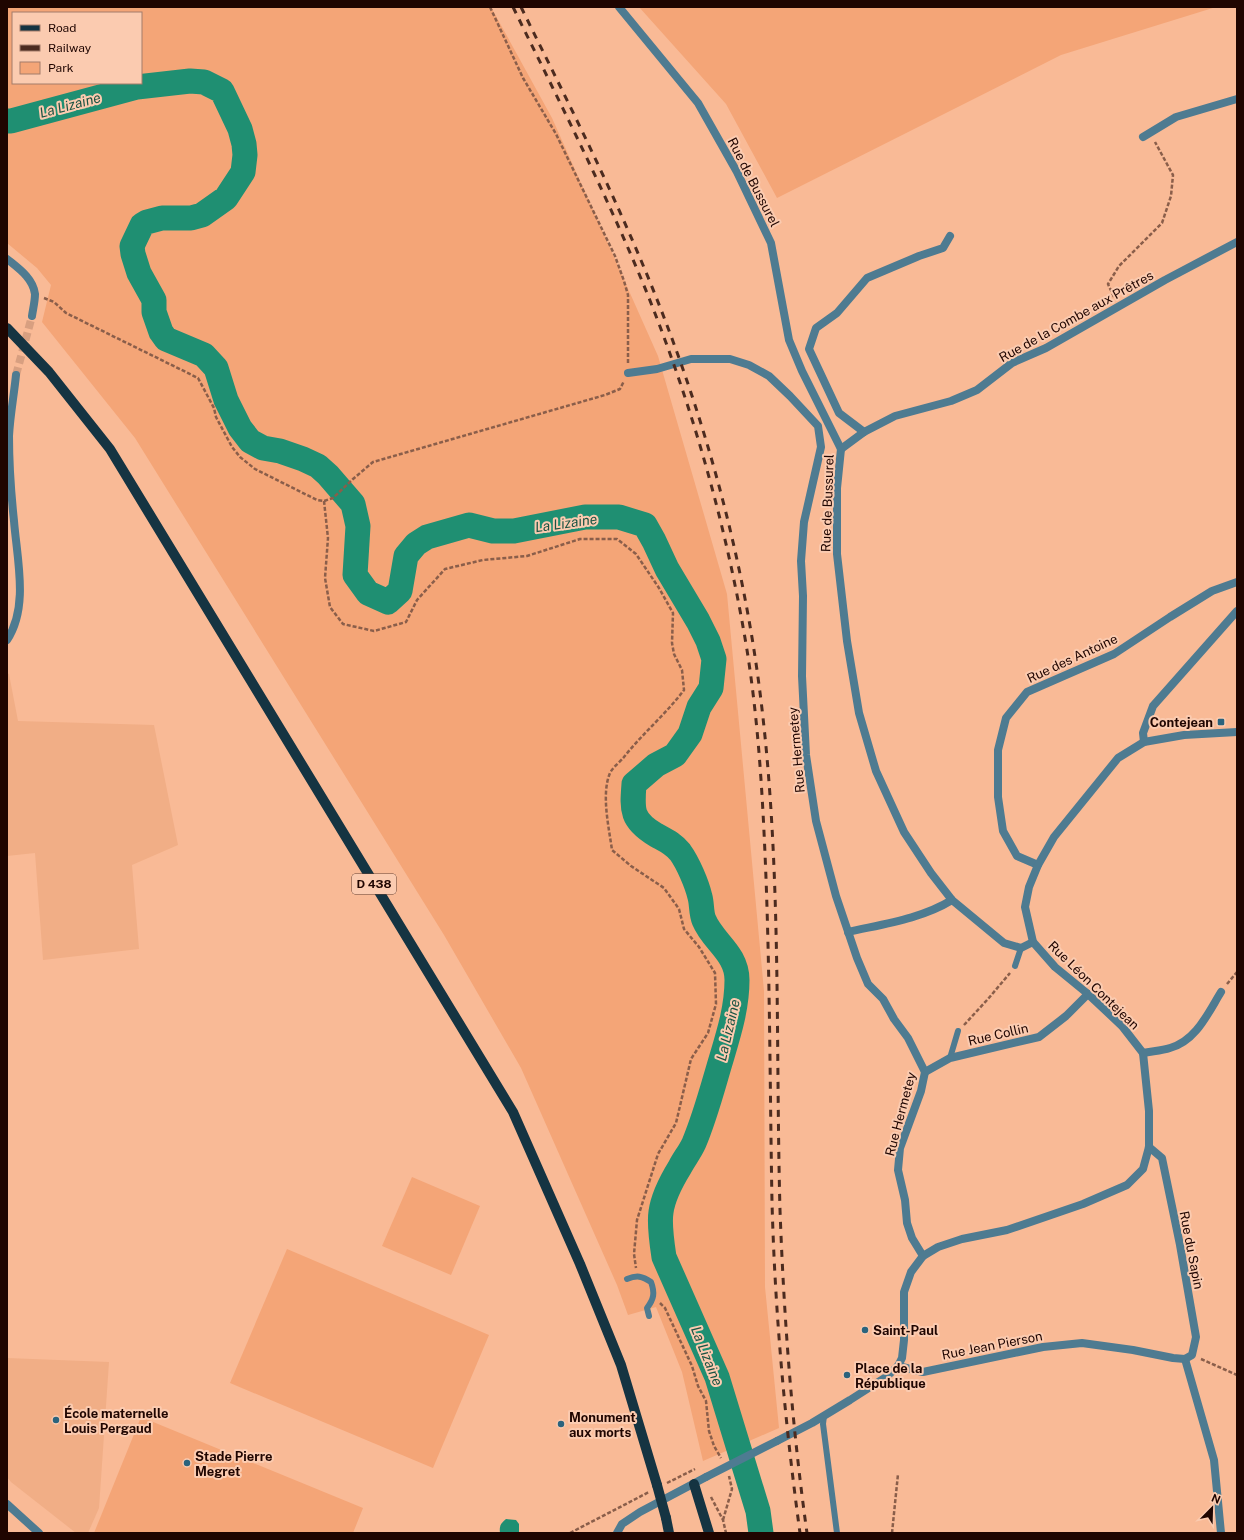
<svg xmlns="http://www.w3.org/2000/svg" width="1244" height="1540" font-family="'Public Sans',sans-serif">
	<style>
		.built { fill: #f1ae86 }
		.green { fill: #f4a577; fill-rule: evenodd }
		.water { fill: #1f8f72 }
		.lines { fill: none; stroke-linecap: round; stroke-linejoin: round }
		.river { stroke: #1f8f72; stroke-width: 25 }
		.minor-tunnel { stroke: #d89f80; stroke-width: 8; stroke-dasharray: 8 4; stroke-linecap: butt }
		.path { stroke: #8a5e4a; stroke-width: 2.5; stroke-dasharray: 4 2; stroke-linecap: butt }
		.service { stroke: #4e7b91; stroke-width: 6 }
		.minor { stroke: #4e7b91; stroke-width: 8 }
		.tertiary { stroke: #4e7b91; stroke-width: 8 }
		.primary { stroke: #153442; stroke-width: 10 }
		.rail { stroke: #4c2b1f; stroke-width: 3; stroke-dasharray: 7 7; stroke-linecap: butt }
		.tertiary-bridge { stroke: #4e7b91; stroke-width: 8 }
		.primary-bridge { stroke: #153442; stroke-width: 10 }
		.poi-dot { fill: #2b637d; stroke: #fbcbb0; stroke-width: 1.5 }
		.labels { text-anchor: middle; stroke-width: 4; stroke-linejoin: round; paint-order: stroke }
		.shield { fill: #fbcbb0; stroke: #614035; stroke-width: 1 }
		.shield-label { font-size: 12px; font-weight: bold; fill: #1f0500 }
		.street-label { font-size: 13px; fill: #1f0500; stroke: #fbcbb0 }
		.poi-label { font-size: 13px; font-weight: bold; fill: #1f0500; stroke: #fbcbb0; text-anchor: start }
		.water-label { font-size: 14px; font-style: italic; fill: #1b5343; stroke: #fbcbb0 }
	</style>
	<rect width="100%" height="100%" fill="#f9ba96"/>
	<g class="built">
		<path d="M7,673L9,674L18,721L154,725L178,845L132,865L139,949L43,960L35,853L7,856Z"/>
		<path d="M7,1358L109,1362L99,1508L88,1533H76L11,1482L7,1477Z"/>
	</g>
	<g class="green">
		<path d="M7,7H491L552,118L658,356L727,594L764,991L765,1287L779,1428L703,1461L682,1372L656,1307L628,1315L617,1285L521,1068L444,935L135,438L42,322L51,285L37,268L7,243ZM13,13H141V83H13Z"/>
		<path d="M639,7H1216L1061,55L777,198L726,104Z"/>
		<path d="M412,1177L480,1206L451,1275L382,1246Z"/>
		<path d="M287,1249L489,1335L433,1468L230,1383Z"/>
		<path d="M141,1417L363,1508L353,1533H94Z"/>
	</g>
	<path class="water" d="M506,1519L516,1520L519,1524V1533H500C499,1526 501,1523 506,1519Z"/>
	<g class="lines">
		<path class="river" d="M7,121H11L137,87L190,81L204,82L222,91L240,129L244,144L245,155L243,172L226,198L202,215L191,218H162L147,222L142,225L132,246L133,254L139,273L154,300V312L161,332L166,339L204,355L216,368L226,400L240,428L250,441L263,448L280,451L303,459L318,466L328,475L353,504L358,526L355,575L368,593L388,602L400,591L406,556L416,544L427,537L469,525L493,531H514L585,517H619L645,525L654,541L667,569L698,621L708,641L714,659L711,688L699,707L690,734L675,755L656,765L634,784C632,810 631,820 656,835C665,840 673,843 680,852C688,863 697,884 700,897C702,904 701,913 704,920C713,942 737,953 737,980C737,1009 728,1036 720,1063C712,1090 705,1117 694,1143C690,1152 684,1159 680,1167C672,1180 663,1197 661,1212C659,1225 662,1244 664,1257L717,1377L758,1511L761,1533"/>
		<path class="minor-tunnel" d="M16,375L32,316"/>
		<g class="path">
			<path d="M490,7L523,78L556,134L615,256L624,281L628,295V363"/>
			<path d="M1114,297L1108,284L1119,266L1162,223L1171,196L1173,175L1155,142"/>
			<path d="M44,298L54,302L66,313L198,378L214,408L216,417L232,447L240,457L255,469L317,500L324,501L333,498L353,479L373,462L605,395L620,389L624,381"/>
			<path d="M324,501L328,538L325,578L330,607L343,624L374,631L406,622L417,600L445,569L483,560L527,556L580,539H617L636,554L659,588L673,613L672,643L674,654L682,670L684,690C666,714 643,733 624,757C620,762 613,767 610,773C601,794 609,828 612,850L631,866L664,888L679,909L684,929L699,947L715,973L716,1004L708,1033L691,1059L676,1123L658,1154L637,1220L634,1254L636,1268"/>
			<path d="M1227,984L1237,972"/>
			<path d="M964,1025L988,999L1010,973"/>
			<path d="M660,1303L665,1308L692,1366L698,1386L706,1401L709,1431L714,1446L721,1458"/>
			<path d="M1201,1359L1237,1375"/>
			<path d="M667,1483L695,1469"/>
			<path d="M711,1497L723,1520L726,1533"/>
			<path d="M723,1520L732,1489L729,1476"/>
			<path d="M570,1533L649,1492"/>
			<path d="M892,1533L898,1474"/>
		</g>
		<g class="service">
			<path d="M1015,966L1021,948"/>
			<path d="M950,1058L958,1031"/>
			<path d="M627,1279C637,1275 642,1276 651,1282C655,1293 654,1299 647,1308L649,1316"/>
			<path d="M824,1416L823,1424L837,1533"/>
		</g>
		<g class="minor">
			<path d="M619,7L698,103L737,172L771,243L789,340L802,371L841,449L837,488V554L847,641L859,713L876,771L904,832L931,873L952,900L1004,943L1021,948L1033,942"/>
			<path d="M1143,137L1176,117L1237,99"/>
			<path d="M7,259C18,268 33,278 35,294C35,301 33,309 32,316"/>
			<path d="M628,373L657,369L691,359H730L749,365L769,376L790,396L818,426L821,447L804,522L801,561L803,596L802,676L806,755L816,821L836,896L857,958L868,984L883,999L894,1019L908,1038L925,1072L921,1091L900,1148L898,1170L905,1200L907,1223L912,1238L923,1256"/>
			<path d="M864,432L839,413L809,349L816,328L837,313L867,278L919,256L943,248L950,236"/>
			<path d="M841,449L864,432L895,416L951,401L977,390L1012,363L1046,348L1165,280L1237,242"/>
			<path d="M7,640C29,607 17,559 14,521C11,493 9,464 9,436C10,416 14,395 16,375"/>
			<path d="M1144,742L1143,733L1153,706L1237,611"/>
			<path d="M1038,865L1017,856L1003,831L998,797V750L1006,718L1027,692L1114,654L1170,617L1212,591L1237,582"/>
			<path d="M848,932C883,924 921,919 952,900"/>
			<path d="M1143,1053C1152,1051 1161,1051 1170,1048C1196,1041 1208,1013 1221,992"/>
			<path d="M925,1072L950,1058L1039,1037L1066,1016L1088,994"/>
			<path d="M1185,1359L1214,1460L1221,1533"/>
			<path d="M898,1366L923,1372L1043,1347L1082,1343L1133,1350L1173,1358L1185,1359L1192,1355L1196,1337L1180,1245L1162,1158L1149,1147"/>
		</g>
		<g class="tertiary">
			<path d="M777,1441L812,1423L850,1400L886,1377L898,1366L902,1358L904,1340V1292L911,1272L923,1256L938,1247L962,1239L1007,1230L1083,1204L1127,1185L1143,1169L1149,1147V1111L1143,1053L1122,1026L1088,994L1055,967L1033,942L1025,907L1029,887L1038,865L1054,837L1118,758L1144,742L1184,735L1237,732"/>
			<path d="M7,1504L39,1533"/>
			<path d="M617,1533L622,1524L640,1512L706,1477"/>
		</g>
		<g class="primary">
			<path d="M7,328L49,372L110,449L513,1112L580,1264L621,1365L657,1485"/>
			<path d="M694,1484L709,1533"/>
			<path d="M666,1518L669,1533"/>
		</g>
		<g class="rail">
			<path d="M513,7C559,101 607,195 647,293C693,408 727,528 747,650C759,726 763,802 766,878C770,986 770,1094 772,1202C775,1313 785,1423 800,1533"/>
			<path d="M521,7C557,80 594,153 627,228C687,363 731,504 754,650C783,836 775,1024 780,1210C784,1319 792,1426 807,1533"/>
		</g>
		<path class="tertiary-bridge" d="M706,1477L777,1441"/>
		<path class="primary-bridge" d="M657,1485L666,1518"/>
	</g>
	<g class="poi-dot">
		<rect x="1217" y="718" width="8" height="8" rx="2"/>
		<circle cx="865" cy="1330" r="4"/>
		<circle cx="847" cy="1375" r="4"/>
		<circle cx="56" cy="1420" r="4"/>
		<circle cx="561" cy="1424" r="4"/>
		<circle cx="187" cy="1463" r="4"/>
	</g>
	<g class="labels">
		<rect class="shield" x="352" y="874" width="44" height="20" rx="3"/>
		<g class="shield-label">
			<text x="374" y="888">D 438</text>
		</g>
		<g class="street-label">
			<text transform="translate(754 182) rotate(63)" y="5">Rue de Bussurel</text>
			<text transform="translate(1076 316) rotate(-29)" y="5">Rue de la Combe aux Prêtres</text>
			<text transform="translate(827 503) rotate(-88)" y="5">Rue de Bussurel</text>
			<text transform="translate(1072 658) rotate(-25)" y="5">Rue des Antoine</text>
			<text transform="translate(796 750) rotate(-95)" y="5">Rue Hermetey</text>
			<text transform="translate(1094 985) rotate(44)" y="5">Rue Léon Contejean</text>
			<text transform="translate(998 1034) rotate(-13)" y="5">Rue Collin</text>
			<text transform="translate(900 1114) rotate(-75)" y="5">Rue Hermetey</text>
			<text transform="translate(1192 1250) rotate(79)" y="5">Rue du Sapin</text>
			<text transform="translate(992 1345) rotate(-11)" y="5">Rue Jean Pierson</text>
		</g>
		<g class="poi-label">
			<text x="1213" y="727" text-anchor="end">Contejean</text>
			<text x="873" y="1335">Saint-Paul</text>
			<text x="855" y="1373">Place de la<tspan x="855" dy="15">République</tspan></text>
			<text x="64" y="1418">École maternelle<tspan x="64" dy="15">Louis Pergaud</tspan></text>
			<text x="569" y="1422">Monument<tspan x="569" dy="15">aux morts</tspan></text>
			<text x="195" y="1461">Stade Pierre<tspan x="195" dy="15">Megret</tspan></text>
		</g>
		<g class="water-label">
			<text transform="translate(70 105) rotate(-15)" y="5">La Lizaine</text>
			<text transform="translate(566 523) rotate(-8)" y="5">La Lizaine</text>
			<text transform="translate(728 1030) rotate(-77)" y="5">La Lizaine</text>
			<text transform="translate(707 1356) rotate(68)" y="5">La Lizaine</text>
		</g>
	</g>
	<rect width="1244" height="1540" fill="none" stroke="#1f0500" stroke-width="16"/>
	<rect x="12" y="12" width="130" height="72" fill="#fbcbb0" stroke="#a37c6a"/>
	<rect x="20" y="25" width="20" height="6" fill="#153442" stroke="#a37c6a"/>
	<text x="48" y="32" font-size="12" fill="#1f0500">Road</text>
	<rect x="20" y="45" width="20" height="6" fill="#4c2b1f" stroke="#a37c6a"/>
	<text x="48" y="52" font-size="12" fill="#1f0500">Railway</text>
	<rect x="20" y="62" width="20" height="12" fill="#f4a577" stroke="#a37c6a"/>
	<text x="48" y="72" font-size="12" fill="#1f0500">Park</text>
	<g transform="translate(1212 1508) rotate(23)" stroke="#fbcbb0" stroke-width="3" paint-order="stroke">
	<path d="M0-3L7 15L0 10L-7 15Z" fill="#1f0500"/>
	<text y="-6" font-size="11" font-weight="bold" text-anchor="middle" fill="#1f0500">N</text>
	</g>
</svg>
